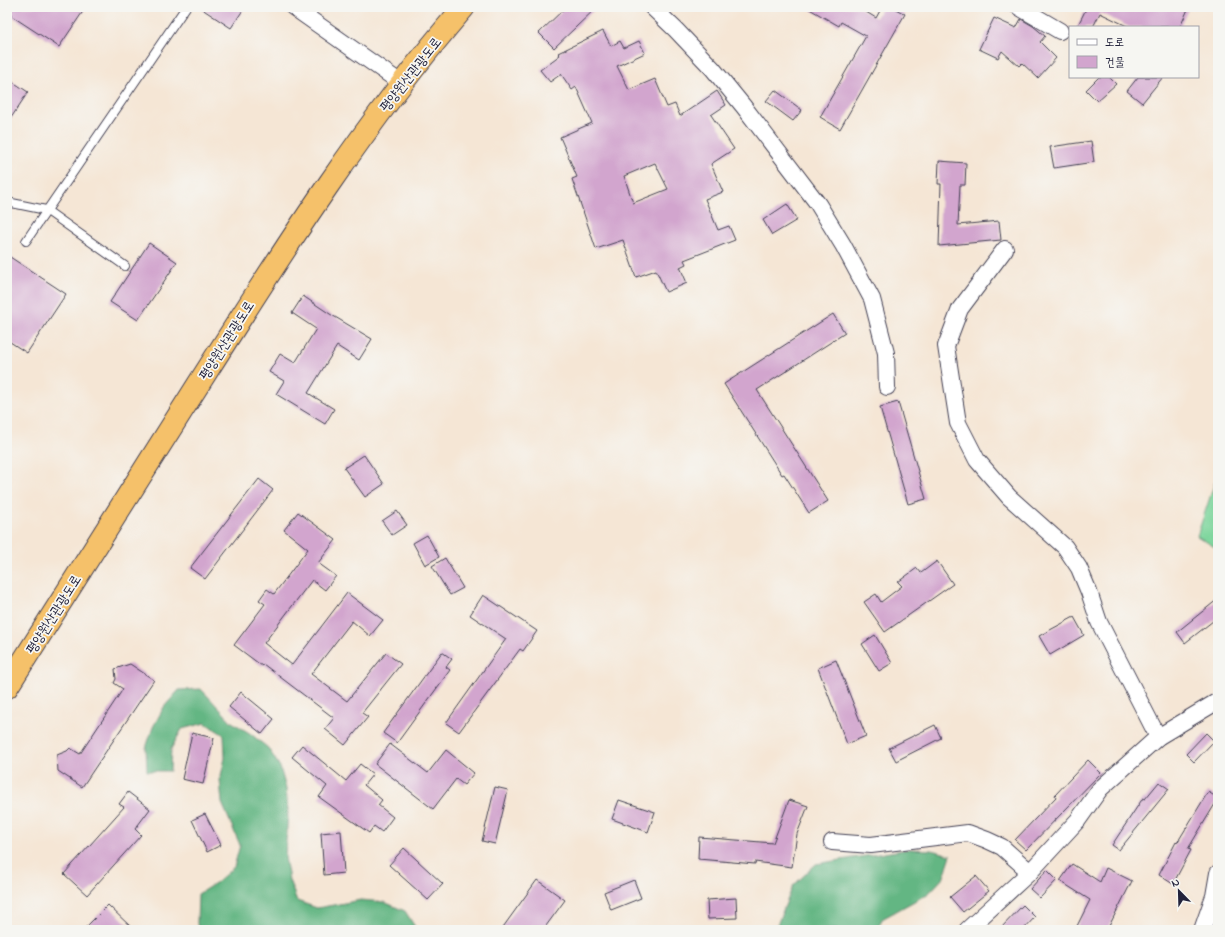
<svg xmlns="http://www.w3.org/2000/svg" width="1225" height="937" font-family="'Indie Flower','Poor Story',sans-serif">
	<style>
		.green { fill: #7bd59b; stroke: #4e7c6b }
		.forest { fill: #64b683; stroke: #436c5f }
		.building { fill: #d2a5ce; fill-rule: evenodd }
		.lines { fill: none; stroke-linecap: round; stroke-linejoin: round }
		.lane-casing { stroke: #423f52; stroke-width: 10 }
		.street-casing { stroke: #423f52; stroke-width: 18 }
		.highway-casing { stroke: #423f52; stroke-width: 24 }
		.lane { stroke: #fff; stroke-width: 8 }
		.street { stroke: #fff; stroke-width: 16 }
		.highway { stroke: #f5c16b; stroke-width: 22 }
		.labels { text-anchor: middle; stroke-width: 3.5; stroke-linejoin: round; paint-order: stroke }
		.street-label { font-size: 14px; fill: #22223b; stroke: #f6f6f2 }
	</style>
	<rect width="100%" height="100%" fill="#f6f6f2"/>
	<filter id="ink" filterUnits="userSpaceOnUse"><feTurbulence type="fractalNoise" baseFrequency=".025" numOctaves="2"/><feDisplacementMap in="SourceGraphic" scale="8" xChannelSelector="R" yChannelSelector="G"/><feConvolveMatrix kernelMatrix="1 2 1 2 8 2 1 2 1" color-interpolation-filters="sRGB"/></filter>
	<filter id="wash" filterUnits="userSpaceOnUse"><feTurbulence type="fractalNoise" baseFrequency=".012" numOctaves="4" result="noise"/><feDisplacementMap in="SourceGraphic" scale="16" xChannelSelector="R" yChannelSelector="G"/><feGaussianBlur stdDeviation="0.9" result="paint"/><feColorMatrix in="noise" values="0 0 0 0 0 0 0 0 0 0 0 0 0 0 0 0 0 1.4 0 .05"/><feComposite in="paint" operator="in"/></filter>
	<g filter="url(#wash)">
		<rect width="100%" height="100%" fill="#f5e6d5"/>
		<path class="green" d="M1218,473V549L1197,536Z"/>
		<g class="forest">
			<path d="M201,689L232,722L251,734L268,748L280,767L286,789L288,811L285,857L289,880L297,901L317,908L361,900L384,902L405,911L417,930H198L197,923L198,894L217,882L234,867L240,845L222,803L220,780L225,758L224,735L205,723L182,729L171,749L170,771H147L146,748L153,727L164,707L179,690Z"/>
			<path d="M909,849L931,850L951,855L944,877L929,893L882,919L877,930H775L793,886L816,864Z"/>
		</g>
		<g id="blocks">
			<g class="building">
				<path d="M7,7H86L59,47L7,13Z"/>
				<path d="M199,7H245L231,28Z"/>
				<path d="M566,7H597L554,48L539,33Z"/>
				<path d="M806,7H858L876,18L882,7H892L905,14L840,129L820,117L866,36L841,22L839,26Z"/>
				<path d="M1087,7H1189L1180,27H1129L1100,13L1093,27H1077Z"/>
				<path d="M994,18L1016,28L1021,19L1033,26L1045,36L1040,42L1056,58L1038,78L1022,63L1019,66L1002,51L998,58L979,49Z"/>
				<path d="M603,31L611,46L620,41L624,48L639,41L645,53L617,66L629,90L655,79L667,107L675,104L680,116L717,91L726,105L711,115L734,149L711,164L723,192L705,199L718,230L729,226L735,240L684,260L686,264L680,267L687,283L666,292L656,270L636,277L623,240L596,249L572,179L577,177L560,137L592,123L576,87L572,90L561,74L550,82L540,70L560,55L558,53ZM655,163L668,189L633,203L624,176Z"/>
				<path d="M1099,77H1109L1116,84L1097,101L1086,90Z"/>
				<path d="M1138,77H1163L1142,103L1127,91Z"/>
				<path d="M7,78L28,92L7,124Z"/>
				<path d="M775,90L802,110L793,121L766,101Z"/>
				<path d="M1091,141L1094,162L1054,168L1050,147Z"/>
				<path d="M939,161L966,163L965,185H960L958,225L999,221L1001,240L939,246L941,184H938Z"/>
				<path d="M787,204L797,220L772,235L763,220Z"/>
				<path d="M149,243L177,262L138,320L110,302Z"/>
				<path d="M7,255L66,294L27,353L7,340Z"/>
				<path d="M303,296L330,314L372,339L359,360L337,346L308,393L334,409L325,424L276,394L284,381L269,372L280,354L295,363L316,329L292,313Z"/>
				<path d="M833,314L845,333L757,390L828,501L809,513L784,474L782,475L724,384Z"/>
				<path d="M898,402L926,499L908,504L880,407Z"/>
				<path d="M364,455L384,484L365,497L344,468Z"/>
				<path d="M259,479L273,490L205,579L190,568Z"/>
				<path d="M397,511L407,525L392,535L382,521Z"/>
				<path d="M298,512L336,540L318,563L336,576L325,590L312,580L264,643L292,665L347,593L383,620L370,636L352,621L311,674L347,701L386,653L401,664L362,713L368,717L345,745L325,729L334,718L263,664L262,666L234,645L265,604L259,600L267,589L274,594L308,549L284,530Z"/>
				<path d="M427,535L439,557L425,565L413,543Z"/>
				<path d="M445,558L463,588L450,595L432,566Z"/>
				<path d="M937,561L953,584L885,632L864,602L876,594L881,602L902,586L898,582L917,568L921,573Z"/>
				<path d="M483,595L537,631L523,651L520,649L459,732L446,723L506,639L470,615Z"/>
				<path d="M1218,599V617L1185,643L1177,632Z"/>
				<path d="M1074,617L1084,635L1050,655L1039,636Z"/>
				<path d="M875,635L892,663L879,671L862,644Z"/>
				<path d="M442,652L452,659L446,667L450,670L397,743L383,733Z"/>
				<path d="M836,660L866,736L847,744L818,668Z"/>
				<path d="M130,664L154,680L82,787L58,771L57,755L67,751L70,748L80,754L123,689L114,683L116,679L115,669Z"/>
				<path d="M241,692L274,719L262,734L229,707Z"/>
				<path d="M935,725L941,738L896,761L889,748Z"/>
				<path d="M192,733L214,738L203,784L182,779Z"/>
				<path d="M1206,733L1214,741L1194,762L1186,754Z"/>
				<path d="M390,744L428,773L446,750L474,773L464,785L456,779L433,809L375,764Z"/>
				<path d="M302,745L346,781L360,764L373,774L364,785L382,800L378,805L393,817L382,832L374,826L369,833L319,797L327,786L292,757Z"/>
				<path d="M1088,760L1101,773L1026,850L1015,840L1056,797L1055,795Z"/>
				<path d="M1159,782L1169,789L1119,850L1112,845L1143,798L1145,799Z"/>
				<path d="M495,787L508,790L495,844L482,841Z"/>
				<path d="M128,792L150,809L135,829L141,835L87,895L64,874L124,807L119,804Z"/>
				<path d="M1208,792L1218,798V799L1188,849L1191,850L1173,884L1159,875L1176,842L1177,843Z"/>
				<path d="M619,800L655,812L648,832L612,819Z"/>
				<path d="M789,800L808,806L797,834L792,867L755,862V864L698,859L699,837L773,843Z"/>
				<path d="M205,814L221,845L207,852L192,820Z"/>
				<path d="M341,831L344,873L324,875L321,833Z"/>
				<path d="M404,848L443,884L428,900L389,865Z"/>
				<path d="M1072,864L1100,882L1106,868L1132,881L1107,930H1075L1090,900L1060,881Z"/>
				<path d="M1047,870L1057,880L1040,898L1030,889Z"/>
				<path d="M976,876L989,891L963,912L950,897Z"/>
				<path d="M537,880L565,900L543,930H501Z"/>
				<path d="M634,880L641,898L611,910L604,892Z"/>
				<path d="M736,898L737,918L708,919L707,900Z"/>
				<path d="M108,905L134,930H83Z"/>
				<path d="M1023,905L1035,917L1023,930H999Z"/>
			</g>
		</g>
	</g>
	<g filter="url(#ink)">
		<use href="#blocks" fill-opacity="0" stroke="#423f52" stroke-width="1"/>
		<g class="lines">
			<defs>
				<g id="lane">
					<path d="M7,202L46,210L125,266"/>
					<path d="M26,241L186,7"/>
				</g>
				<g id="street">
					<path d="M293,7L401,83"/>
					<path d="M652,7L676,30L713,69L744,107L818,204L843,245L872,299L886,353L887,387"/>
					<path d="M1019,7L1060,31"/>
					<path d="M1005,249L960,309L946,346L958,423L977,460L1009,497L1065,547L1079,568L1089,592L1099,622L1158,737"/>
					<path d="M832,842L871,845L968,833L987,840L1002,847L1030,872"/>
					<path d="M967,930L1030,872L1078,820L1100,789L1158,737L1218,701"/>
					<path d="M1202,930L1214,896L1218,873"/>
				</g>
				<path id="highway" d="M7,687C72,584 138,481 203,377C284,249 365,122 464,7"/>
			</defs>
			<use href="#lane" class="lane-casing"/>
			<use href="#street" class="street-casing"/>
			<use href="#highway" class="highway-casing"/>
			<use href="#lane" class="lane"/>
			<use href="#street" class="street"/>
			<use href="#highway" class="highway"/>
		</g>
	</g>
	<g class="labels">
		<g class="street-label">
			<text transform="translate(410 74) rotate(-52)" y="5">평양원산관광도로</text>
			<text transform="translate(226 340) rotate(-58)" y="5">평양원산관광도로</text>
			<text transform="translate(53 614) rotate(-58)" y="5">평양원산관광도로</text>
		</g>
	</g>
	<rect width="1225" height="937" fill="none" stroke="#f6f6f2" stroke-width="24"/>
	<rect x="1069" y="26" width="130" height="52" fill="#f6f6f2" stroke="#a1a1a9"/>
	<rect x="1077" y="39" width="20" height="6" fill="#ffffff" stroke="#a1a1a9"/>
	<text x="1105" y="46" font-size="12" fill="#22223b">도로</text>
	<rect x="1077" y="56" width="20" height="12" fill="#d2a5ce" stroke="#a1a1a9"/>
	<text x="1105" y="66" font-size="12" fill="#22223b">건물</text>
	<g transform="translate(1179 891) rotate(337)" stroke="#f6f6f2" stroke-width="3" paint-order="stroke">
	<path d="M0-3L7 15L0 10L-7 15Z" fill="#22223b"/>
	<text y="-6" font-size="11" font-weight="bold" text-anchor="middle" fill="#22223b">N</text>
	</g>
</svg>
